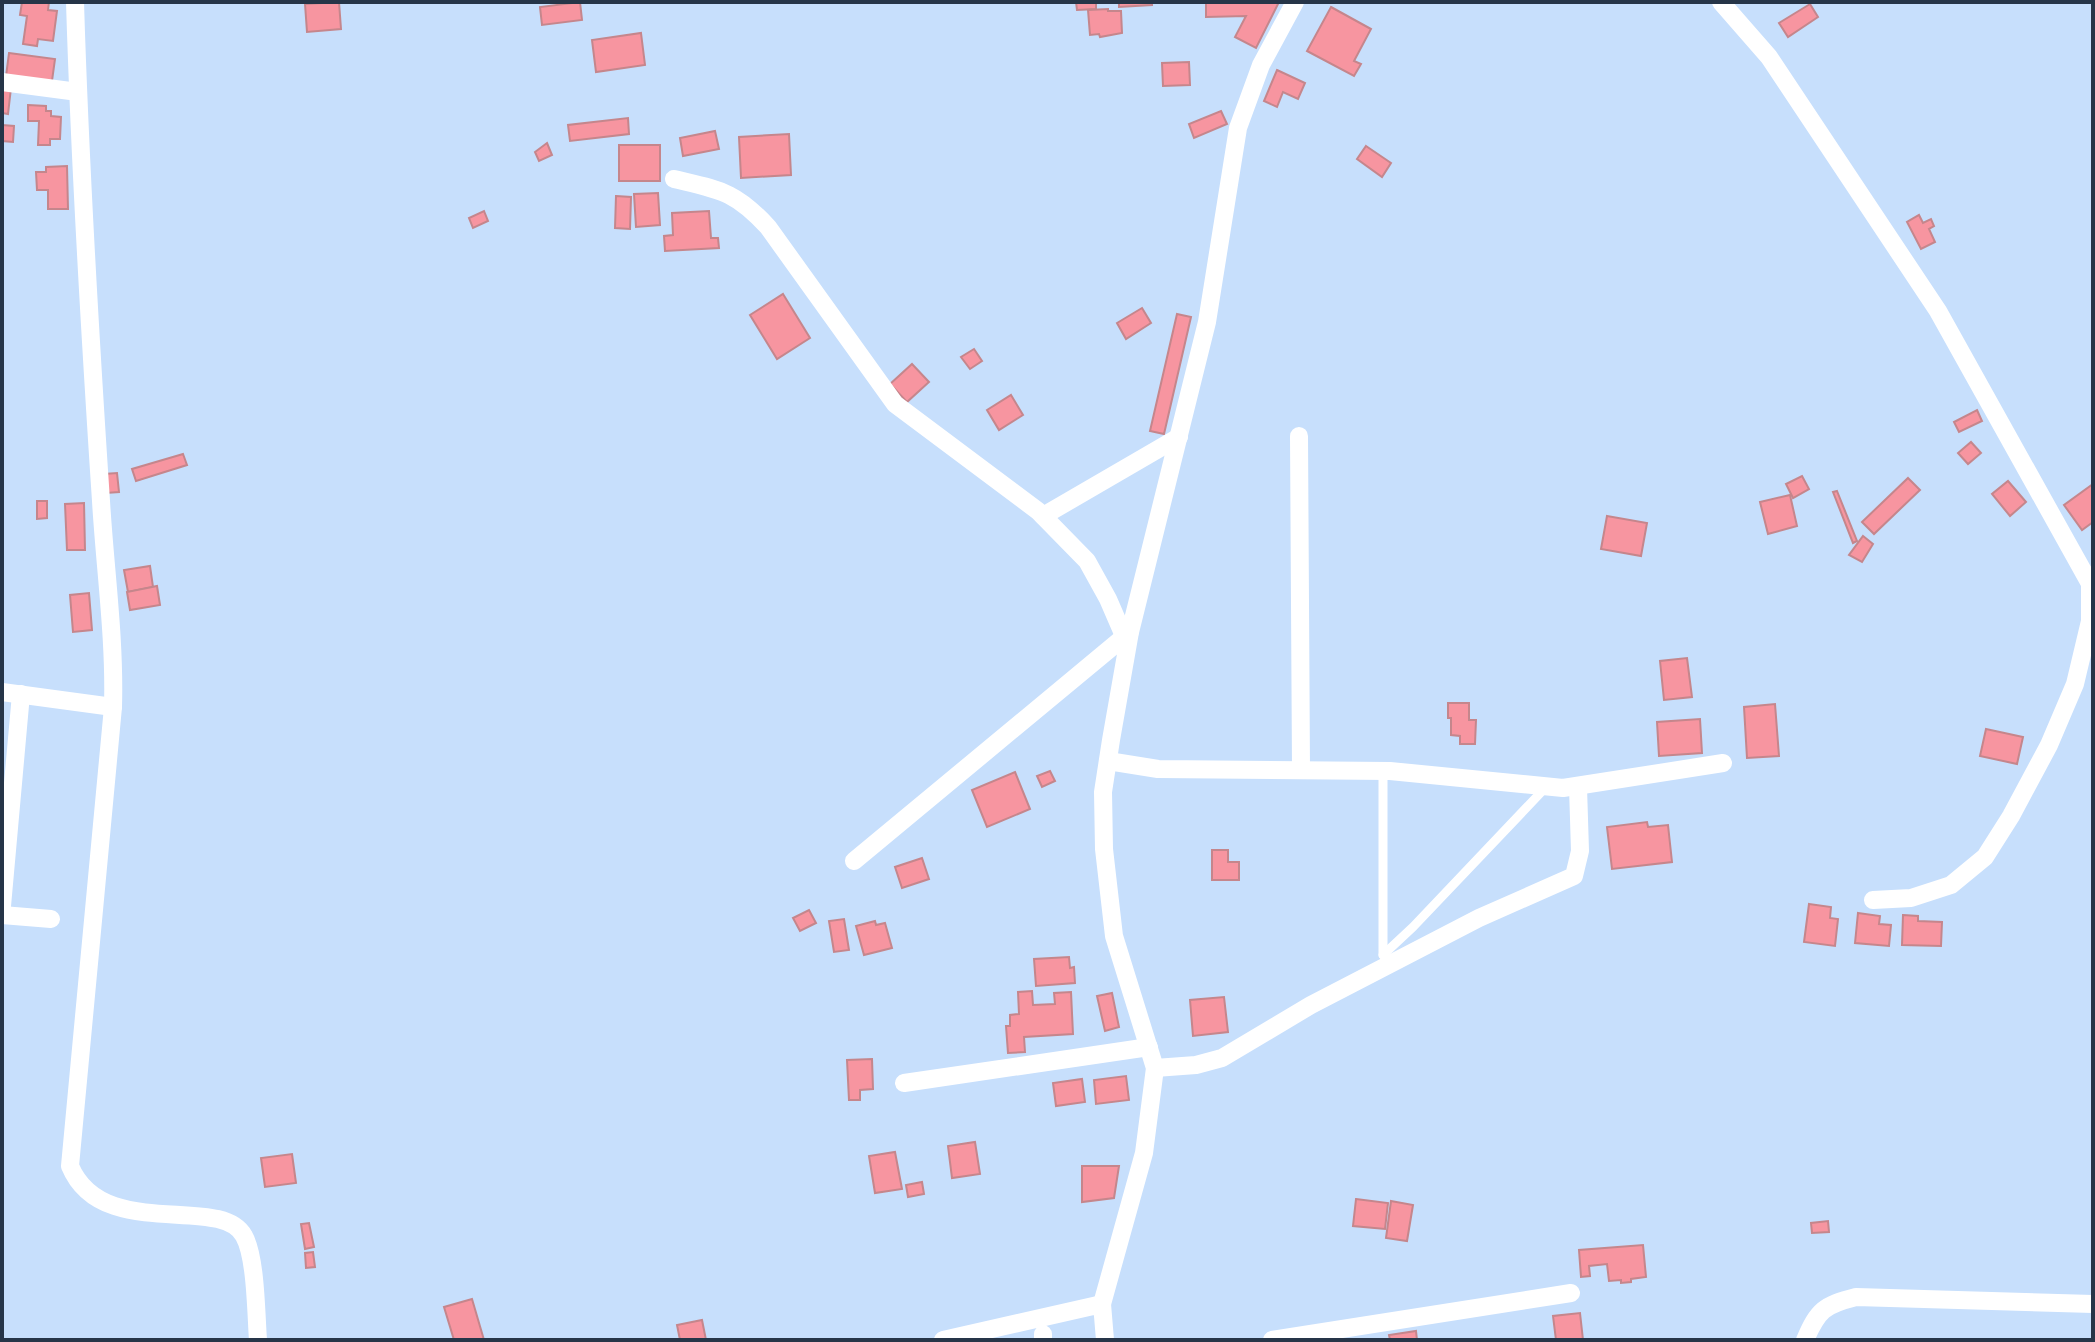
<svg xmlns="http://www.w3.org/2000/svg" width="2095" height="1342" font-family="Montserrat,sans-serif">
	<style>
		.building { fill: #f795a0; stroke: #c5868c; stroke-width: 2 }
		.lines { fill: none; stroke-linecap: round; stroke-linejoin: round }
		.service { stroke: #fff; stroke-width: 9 }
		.minor { stroke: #fff; stroke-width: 18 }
	</style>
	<rect width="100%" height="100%" fill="#c7dffc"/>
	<g class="building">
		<path d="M22,2H49L48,10L57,11L53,41L38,39L37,46L23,44L27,16L20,15Z"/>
		<path d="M339,2L341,29L307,32L305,4Z"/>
		<path d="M580,2L582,20L542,25L540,7Z"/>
		<path d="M1076,2H1096V9L1077,10Z"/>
		<path d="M1119,2H1152V5L1119,7Z"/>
		<path d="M1206,2H1279L1256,48L1235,37L1246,16L1206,17Z"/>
		<path d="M1810,4L1818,17L1788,37L1779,23Z"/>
		<path d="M1331,7L1371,29L1354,61L1361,64L1354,76L1307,51Z"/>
		<path d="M1108,9V11H1121L1122,33L1100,37L1099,34L1090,35L1088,10Z"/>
		<path d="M641,33L645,65L596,72L592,40Z"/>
		<path d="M9,53L55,59L52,81L6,76Z"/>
		<path d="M1189,62L1190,85L1163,86L1162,63Z"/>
		<path d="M1277,70L1305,83L1298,99L1283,92L1277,107L1264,101Z"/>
		<path d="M2,87L11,88L8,114L2,113Z"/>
		<path d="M28,105L46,106V111H51V116L61,117L60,139H50V145H38L39,121H28Z"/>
		<path d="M1221,111L1227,124L1194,138L1189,124Z"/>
		<path d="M628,118L629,134L570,141L568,125Z"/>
		<path d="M2,125L14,126L13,142L2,141Z"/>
		<path d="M715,131L719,149L683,156L680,138Z"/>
		<path d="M789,134L791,175L741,178L739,137Z"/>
		<path d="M547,143L552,155L539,161L535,152Z"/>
		<rect x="619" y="145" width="41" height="36"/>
		<path d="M1366,146L1391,163L1382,177L1357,159Z"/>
		<path d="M67,166L68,209H48V190H37L36,172H46V167Z"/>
		<path d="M658,193L660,225L636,227L634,194Z"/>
		<path d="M616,196L631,197L630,229L615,228Z"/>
		<path d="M484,211L488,221L473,228L469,218Z"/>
		<path d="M709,211L711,238H718L719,248L665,251L664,236L673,235L672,213Z"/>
		<path d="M1919,215L1923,223L1931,219L1934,226L1929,229L1935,242L1921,249L1907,222Z"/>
		<path d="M783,294L810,338L777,359L750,315Z"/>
		<path d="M1142,308L1151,323L1126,339L1117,323Z"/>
		<path d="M1177,314L1191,317L1164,434L1150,431Z"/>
		<path d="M974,349L982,361L970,369L961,357Z"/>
		<path d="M912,364L929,382L907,402L890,384Z"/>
		<path d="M1011,395L1023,415L999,430L987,410Z"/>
		<path d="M1977,410L1982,421L1959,432L1954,422Z"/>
		<path d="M1971,442L1981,453L1968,464L1958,453Z"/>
		<path d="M183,454L187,465L136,481L132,469Z"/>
		<path d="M117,473L119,492L106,493L104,474Z"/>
		<path d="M1802,476L1809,489L1793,498L1786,484Z"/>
		<path d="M1908,478L1920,490L1874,534L1862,522Z"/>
		<path d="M2008,481L2026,502L2010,516L1992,494Z"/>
		<path d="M2093,484V522L2082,530L2064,505Z"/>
		<path d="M1837,491L1857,541L1853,543L1833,492Z"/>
		<path d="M1790,495L1797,526L1768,534L1760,502Z"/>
		<path d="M37,501H47V518L37,519Z"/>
		<path d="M84,503L85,550H67L65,504Z"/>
		<path d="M1607,516L1647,523L1641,556L1601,549Z"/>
		<path d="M1863,536L1873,544L1862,562L1849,555Z"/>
		<path d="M150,566L153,587L128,592L124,570Z"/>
		<path d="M157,586L160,605L130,610L127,592Z"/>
		<path d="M89,593L92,630L73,632L70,595Z"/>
		<path d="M1687,658L1692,697L1664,700L1660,661Z"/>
		<path d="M1448,703H1469V720H1476L1475,744H1460V736L1451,735V718H1448Z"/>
		<path d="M1775,704L1779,756L1747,758L1744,707Z"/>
		<path d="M1700,719L1702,753L1659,756L1657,722Z"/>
		<path d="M1986,729L2023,737L2017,764L1980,756Z"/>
		<path d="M1050,771L1055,781L1042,787L1037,776Z"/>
		<path d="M1015,772L1030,809L987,827L972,790Z"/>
		<path d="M1647,822L1648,827L1668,825L1672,862L1612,869L1607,827Z"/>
		<path d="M1212,850H1228V862H1239V880H1212Z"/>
		<path d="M922,858L929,879L902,888L895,867Z"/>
		<path d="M1809,904L1831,907L1830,918L1838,919L1835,946L1804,942Z"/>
		<path d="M809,910L816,923L800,931L793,918Z"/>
		<path d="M1858,913L1880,916L1879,924L1891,925L1889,946L1855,943Z"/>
		<path d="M1903,915L1918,916V921L1942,922L1941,946L1902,945Z"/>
		<path d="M844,919L849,950L834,952L829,921Z"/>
		<path d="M875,921L876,925L885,923L892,948L864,955L856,926Z"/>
		<path d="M1069,957L1070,968L1074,967L1075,983L1036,986L1034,959Z"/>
		<path d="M1032,991L1033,1005L1055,1004L1054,993L1071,992L1073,1034L1024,1037L1025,1052L1008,1053L1006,1026H1010V1015L1019,1014L1018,992Z"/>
		<path d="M1112,993L1119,1027L1105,1031L1097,996Z"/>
		<path d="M1224,997L1228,1032L1193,1036L1190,1000Z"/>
		<path d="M872,1059L873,1089L860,1090V1100H849L847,1060Z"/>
		<path d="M1126,1076L1129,1100L1096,1104L1094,1080Z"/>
		<path d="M1082,1079L1085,1102L1056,1106L1053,1083Z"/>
		<path d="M975,1142L980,1174L952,1178L948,1146Z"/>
		<path d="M895,1152L902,1189L875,1193L869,1156Z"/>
		<path d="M292,1154L296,1183L265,1187L261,1158Z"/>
		<path d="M1082,1166H1119L1114,1198L1082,1202Z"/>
		<path d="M922,1182L924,1194L908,1197L906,1185Z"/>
		<path d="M1356,1199L1388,1203L1385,1229L1353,1226Z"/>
		<path d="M1391,1201L1413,1205L1407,1241L1386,1238Z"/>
		<path d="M1828,1221L1829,1232L1812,1233L1811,1223Z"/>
		<path d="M309,1223L314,1247L305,1249L301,1224Z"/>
		<path d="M1643,1245L1646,1277L1631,1279V1282L1621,1283V1280L1609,1281L1607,1264L1589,1266L1590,1276L1581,1277L1579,1250Z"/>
		<path d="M313,1252L315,1267L306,1268L305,1253Z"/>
		<path d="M472,1299L484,1340H454L444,1307Z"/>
		<path d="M1580,1313L1583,1340H1556L1553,1316Z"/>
		<path d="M702,1320L706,1340H680L677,1325Z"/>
		<path d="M1416,1331L1417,1340H1390L1389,1335Z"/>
	</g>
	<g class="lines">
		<g class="service">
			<path d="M1383,955L1413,927L1547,786"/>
			<path d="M1383,955V771"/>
		</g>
		<g class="minor">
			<path d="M75,2C80,168 90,335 101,501C105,569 115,638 113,707L70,1166C102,1243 221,1193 244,1236C256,1257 256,1314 258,1340"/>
			<path d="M1721,2L1769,57L1938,311L2093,589"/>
			<path d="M2,82L78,92"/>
			<path d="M674,179C720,190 735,191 768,227L895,404L1038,511L1087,561L1108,599L1124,636"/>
			<path d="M1299,436L1301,770"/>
			<path d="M1043,516L1179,437"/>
			<path d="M2,692L113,707"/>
			<path d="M1108,761L1158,769L1390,771L1563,788L1723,763"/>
			<path d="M854,861L1130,632"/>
			<path d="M1873,900L1911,898L1951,885L1985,857L2011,816L2049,745L2075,684L2090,621V582"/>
			<path d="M2,906L21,694"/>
			<path d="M2,915L51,919"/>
			<path d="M1155,1068L1196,1065L1222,1058L1311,1005L1479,918L1574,876L1580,851L1578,787"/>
			<path d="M904,1083L1149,1047"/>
			<path d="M1102,1304L1144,1153L1155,1068L1114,936L1104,849L1103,792L1111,740L1130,632L1207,322L1238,128L1261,65L1295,2"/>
			<path d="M1043,1334V1340"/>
			<path d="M943,1340L1102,1304L1105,1340"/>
			<path d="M1272,1340L1571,1293"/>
			<path d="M1805,1340C1818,1310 1824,1305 1856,1297L2093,1304"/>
		</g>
	</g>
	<rect width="2095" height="1342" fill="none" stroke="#263548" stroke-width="8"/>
</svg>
